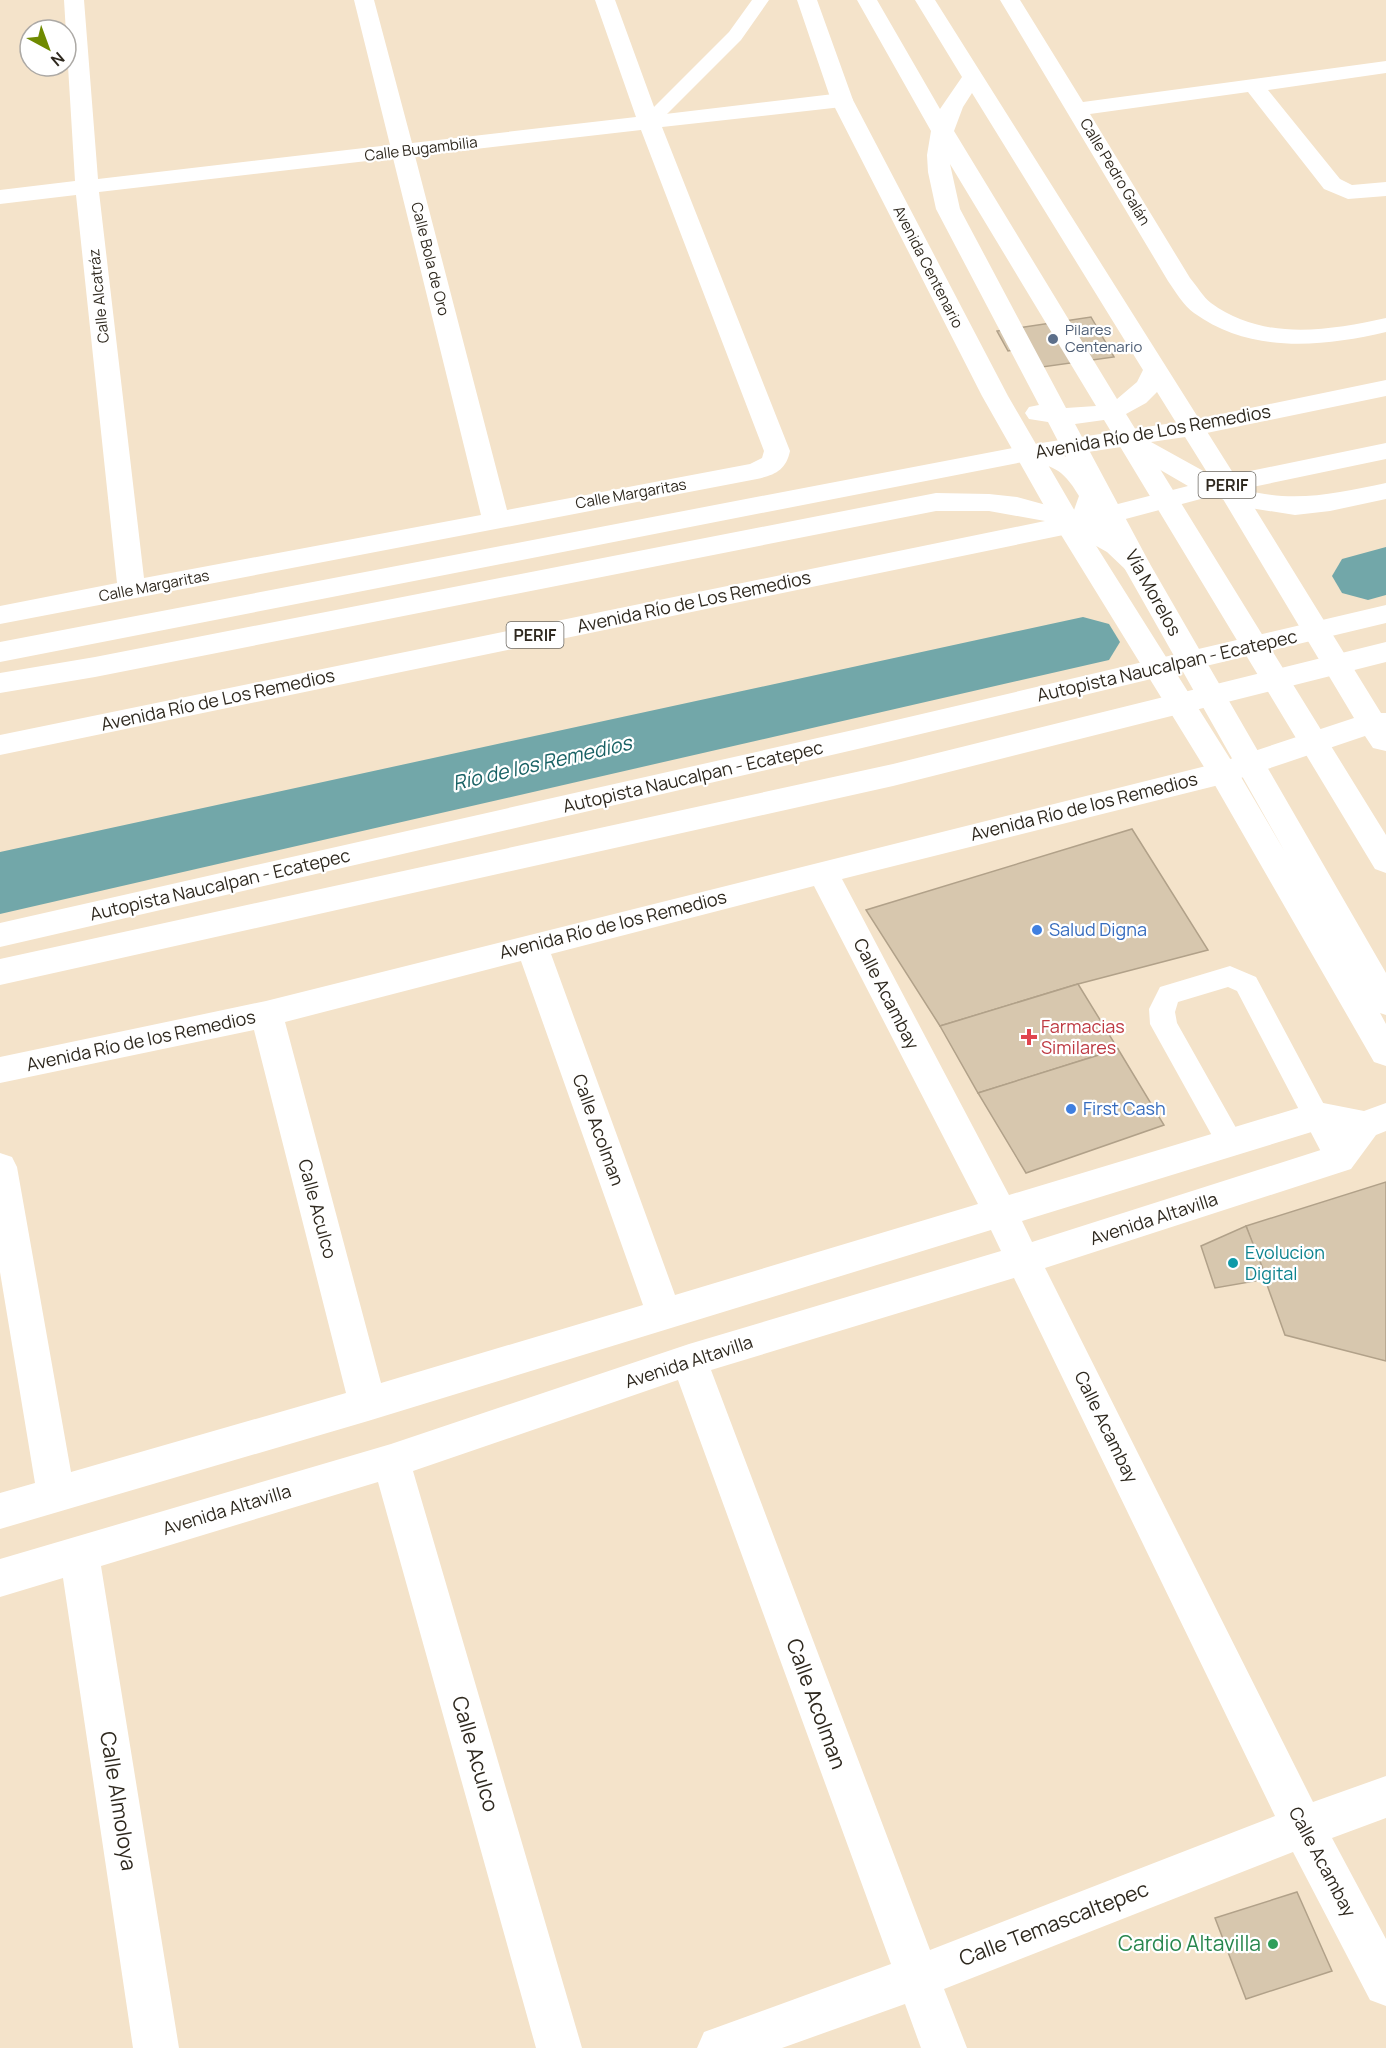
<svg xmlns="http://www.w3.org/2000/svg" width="1386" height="2048" font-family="Manrope,sans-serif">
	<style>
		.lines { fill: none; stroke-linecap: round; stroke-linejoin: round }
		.river { fill: #72a7a9; fill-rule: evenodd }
		.building { fill: #d7c7ae; stroke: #b1a189; stroke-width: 1.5 }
		.lane { fill: #fff; fill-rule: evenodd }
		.street { fill: #fff; fill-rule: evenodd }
		.primary { fill: #fff; fill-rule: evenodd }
		.highway { fill: #fff; fill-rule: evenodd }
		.service-dot { fill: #5c6f8a; stroke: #fff; stroke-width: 2 }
		.shop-dot { fill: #3f7fe0; stroke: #fff; stroke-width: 2 }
		.health-dot { fill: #e0444e; stroke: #fff; stroke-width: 2 }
		.culture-dot { fill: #0f9aa8; stroke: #fff; stroke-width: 2 }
		.leisure-dot { fill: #2e9e5b; stroke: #fff; stroke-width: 2 }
		.labels { text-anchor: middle; stroke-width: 4.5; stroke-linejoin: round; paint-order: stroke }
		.far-street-label { font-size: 15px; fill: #2f291f; stroke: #fff }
		.far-service-label { font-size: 15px; fill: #4e5e75; stroke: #fff; text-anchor: start }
		.shield { fill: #fff; stroke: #6d6962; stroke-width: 1.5 }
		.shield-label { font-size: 16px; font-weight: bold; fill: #2f291f }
		.street-label { font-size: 18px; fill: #2f291f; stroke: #fff }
		.shop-label { font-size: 18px; fill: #366cbe; stroke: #fff; text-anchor: start }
		.health-label { font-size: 18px; fill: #be3a42; stroke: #fff; text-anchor: start }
		.culture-label { font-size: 18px; fill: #0d838f; stroke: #fff; text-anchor: start }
		.water-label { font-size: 20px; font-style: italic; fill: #196265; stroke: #fff }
		.near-street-label { font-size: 21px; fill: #2f291f; stroke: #fff }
		.near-leisure-label { font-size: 21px; fill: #27864d; stroke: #fff; text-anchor: end }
	</style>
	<rect width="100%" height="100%" fill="#f4e3ca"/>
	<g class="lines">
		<g class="river">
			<path d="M1386,547V595L1368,600L1342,593L1332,576L1342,559Z"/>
			<path d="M1083,617L1109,624L1120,642L1109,660L0,914V852Z"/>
		</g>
	</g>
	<g class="building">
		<path d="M1091,317L1114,357L1042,367L1031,347L1008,351L997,331Z"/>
		<path d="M1132,829L1208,950L1078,984L940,1026L866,910Z"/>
		<path d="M1078,984L1118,1049L978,1093L940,1026Z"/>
		<path d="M1118,1049L1164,1125L1026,1173L978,1093Z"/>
		<path d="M1386,1182V1361L1285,1335L1246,1226Z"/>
		<path d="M1246,1226L1267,1279L1215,1288L1201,1246Z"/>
		<path d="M1297,1892L1332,1971L1246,1999L1215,1918Z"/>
	</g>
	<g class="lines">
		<g class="lane">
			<path d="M752,0H769L741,40L655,126H643L640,122L643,118L729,32Z"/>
			<path d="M1028,446C1071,455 1078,458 1101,496C1095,514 1084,536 1061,530L1058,525L1074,510L1079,496C1062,467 1052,466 1020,458L1017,453L1020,448Z"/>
			<path d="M1230,966L1256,977L1353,1159L1349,1167L1339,1171L1329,1167L1237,991L1228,987L1178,1002L1175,1012L1177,1023L1244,1142L1240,1150L1230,1154L1220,1150L1150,1024L1149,1009L1160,987Z"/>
		</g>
		<g class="street">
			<path d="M64,0H84L98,179L390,145L354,0H374L412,143L636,117L595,0H615L657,115L842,93L850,95L853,100L850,105L842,107L662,127L790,451C786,470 775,475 757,479L0,624V606L117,583L76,195L0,204V190L75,181ZM641,130L764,451L762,458L750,464L507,510L415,156ZM393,158L481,515L144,578L99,192Z"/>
			<path d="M1000,0H1020L1083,102L1386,61V73L1268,90L1340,179L1352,185L1386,182V196L1348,199L1324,189L1248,92L1090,114L1190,278C1197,286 1203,297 1211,303C1263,341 1327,331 1386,318V332C1322,347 1251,354 1194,313C1184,306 1175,291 1168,281Z"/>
			<path d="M1227,476L1236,478L1381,713H1386V751L1373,748L1365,736L1223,784L842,879L1009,1195L1318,1102L1364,1111L1386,1103V1131L1376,1135L1351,1169L1045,1268L1313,1802L1386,1776V1818L1332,1838L1386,1939V2006L1370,2000L1293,1852L944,1989L967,2048H921L905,2004L782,2048H697L704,2032L891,1964L678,1380L413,1471L582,2048H536L378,1482L101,1566L179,2048H133L63,1578L0,1597V1559L391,1444L689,1344L1001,1251L991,1230L368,1421L0,1529V1493L35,1483L0,1272V1153L12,1157L17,1167L71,1472L346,1393L254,1030L0,1083V1057L266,1001L1218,763L1354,718L1214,484L1218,478ZM814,886L978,1204L675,1295L551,954ZM521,961L643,1305L381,1383L285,1022ZM1318,1130L1338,1134L1327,1148L1032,1242L1022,1221ZM1014,1278L1275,1816L930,1950L711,1370Z"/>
		</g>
		<path class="primary" d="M797,0H817L853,100L1008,396L1083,525L1234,765L1285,852L1122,564L1048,422L1029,419L1025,413L1029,407L1039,405L936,209L928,172L927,155L931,131L857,0H877L940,109L962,77L915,0H935L1240,484L1236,490L1227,492L1218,490L1157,392L1146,403L1126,414L1386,835V873L1375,869L1104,420L1075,424L1150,564L1386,973V1015L1380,1013L1386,1024V1066L1374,1062L1212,780L1055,525L982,396L831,100ZM972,93L1143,370L1137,382L1117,399L954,131L963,107ZM950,164L1096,406L1066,408L960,209Z"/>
		<g class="highway">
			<path d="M1386,380V396L1192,436L1151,442L1216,478L1386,443V459L1243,489C1292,504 1338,493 1386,483V499L1330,511L1295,515L1250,508L1212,496L1103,525C1120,535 1139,547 1150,564L1146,570L1136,573L1126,570L1107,552L1073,533L0,755V735L1045,521L989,511H936L95,677L0,693V673L95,657L936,493L989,494L1017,497L1079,514L1188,486L1121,447L1028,461L0,662V642L1028,445L1192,420Z"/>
			<path d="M1386,605V623L862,748L0,947V923L862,728Z"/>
			<path d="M1386,642V662L893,786L0,985V959L893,764Z"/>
		</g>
	</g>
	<circle class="service-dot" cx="1053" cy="339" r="6"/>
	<g class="shop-dot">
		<circle cx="1037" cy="930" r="6"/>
		<circle cx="1071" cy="1109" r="6"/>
	</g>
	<path class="health-dot" d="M1026 1028h6v6h6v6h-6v6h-6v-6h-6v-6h6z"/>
	<circle class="culture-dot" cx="1233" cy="1263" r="6"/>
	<circle class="leisure-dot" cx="1273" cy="1944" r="6"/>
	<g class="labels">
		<g class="far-street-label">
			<text transform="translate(421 149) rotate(-7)" y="5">Calle Bugambilia</text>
			<text transform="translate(1115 172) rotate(59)" y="5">Calle Pedro Galán</text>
			<text transform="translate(430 259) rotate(76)" y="5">Calle Bola de Oro</text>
			<text transform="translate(928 267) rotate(63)" y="5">Avenida Centenario</text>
			<text transform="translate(99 296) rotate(-96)" y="5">Calle Alcatráz</text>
			<text transform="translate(631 494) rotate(-10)" y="5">Calle Margaritas</text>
			<text transform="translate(154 586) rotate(-11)" y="5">Calle Margaritas</text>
		</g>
		<g class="far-service-label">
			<text x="1065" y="335">Pilares<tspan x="1065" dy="17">Centenario</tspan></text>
		</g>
		<g class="shield">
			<rect x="1198.5" y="472" width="57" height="26" rx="4.5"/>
			<rect x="506.5" y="622" width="57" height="26" rx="4.5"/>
		</g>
		<g class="shield-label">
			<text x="1227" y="491">PERIF</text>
			<text x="535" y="641">PERIF</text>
		</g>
		<g class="street-label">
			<text transform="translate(1153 432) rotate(-10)" y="6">Avenida Río de Los Remedios</text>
			<text transform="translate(1153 593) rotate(61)" y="6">Vía Morelos</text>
			<text transform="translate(694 602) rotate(-12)" y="6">Avenida Río de Los Remedios</text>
			<text transform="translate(1167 666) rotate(-13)" y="6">Autopista Naucalpan - Ecatepec</text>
			<text transform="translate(218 700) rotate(-12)" y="6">Avenida Río de Los Remedios</text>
			<text transform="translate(693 777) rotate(-13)" y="6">Autopista Naucalpan - Ecatepec</text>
			<text transform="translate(1084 807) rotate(-14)" y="6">Avenida Río de los Remedios</text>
			<text transform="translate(220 885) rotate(-13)" y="6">Autopista Naucalpan - Ecatepec</text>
			<text transform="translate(613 925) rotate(-14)" y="6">Avenida Río de los Remedios</text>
			<text transform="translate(886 994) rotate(63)" y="6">Calle Acambay</text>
			<text transform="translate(141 1041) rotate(-12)" y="6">Avenida Río de los Remedios</text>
			<text transform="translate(598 1130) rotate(70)" y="6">Calle Acolman</text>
			<text transform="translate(317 1209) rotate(75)" y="6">Calle Aculco</text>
			<text transform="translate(1154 1219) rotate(-18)" y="6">Avenida Altavilla</text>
			<text transform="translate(689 1362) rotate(-18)" y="6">Avenida Altavilla</text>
			<text transform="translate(1106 1427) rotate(64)" y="6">Calle Acambay</text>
			<text transform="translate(227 1510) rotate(-17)" y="6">Avenida Altavilla</text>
			<text transform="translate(1322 1862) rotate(62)" y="6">Calle Acambay</text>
		</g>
		<g class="shop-label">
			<text x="1049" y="936">Salud Digna</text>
			<text x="1083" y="1115">First Cash</text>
		</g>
		<g class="health-label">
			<text x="1041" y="1033">Farmacias<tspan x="1041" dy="21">Similares</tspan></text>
		</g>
		<g class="culture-label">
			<text x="1245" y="1259">Evolucion<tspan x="1245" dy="21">Digital</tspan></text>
		</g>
		<g class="water-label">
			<text transform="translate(542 763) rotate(-13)" y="7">Río de los Remedios</text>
		</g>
		<g class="near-street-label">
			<text transform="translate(816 1704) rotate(70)" y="7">Calle Acolman</text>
			<text transform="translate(475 1754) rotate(74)" y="7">Calle Aculco</text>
			<text transform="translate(118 1801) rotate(81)" y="7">Calle Almoloya</text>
			<text transform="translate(1054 1924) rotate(-21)" y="7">Calle Temascaltepec</text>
		</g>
		<g class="near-leisure-label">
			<text x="1261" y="1951">Cardio Altavilla</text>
		</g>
	</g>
	<g transform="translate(48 48) rotate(139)"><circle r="28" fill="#ffffff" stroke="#aca9a5" stroke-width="1.5"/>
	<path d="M0-4.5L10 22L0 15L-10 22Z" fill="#6f8a00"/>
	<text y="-9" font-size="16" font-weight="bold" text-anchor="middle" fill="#2f291f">N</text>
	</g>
</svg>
